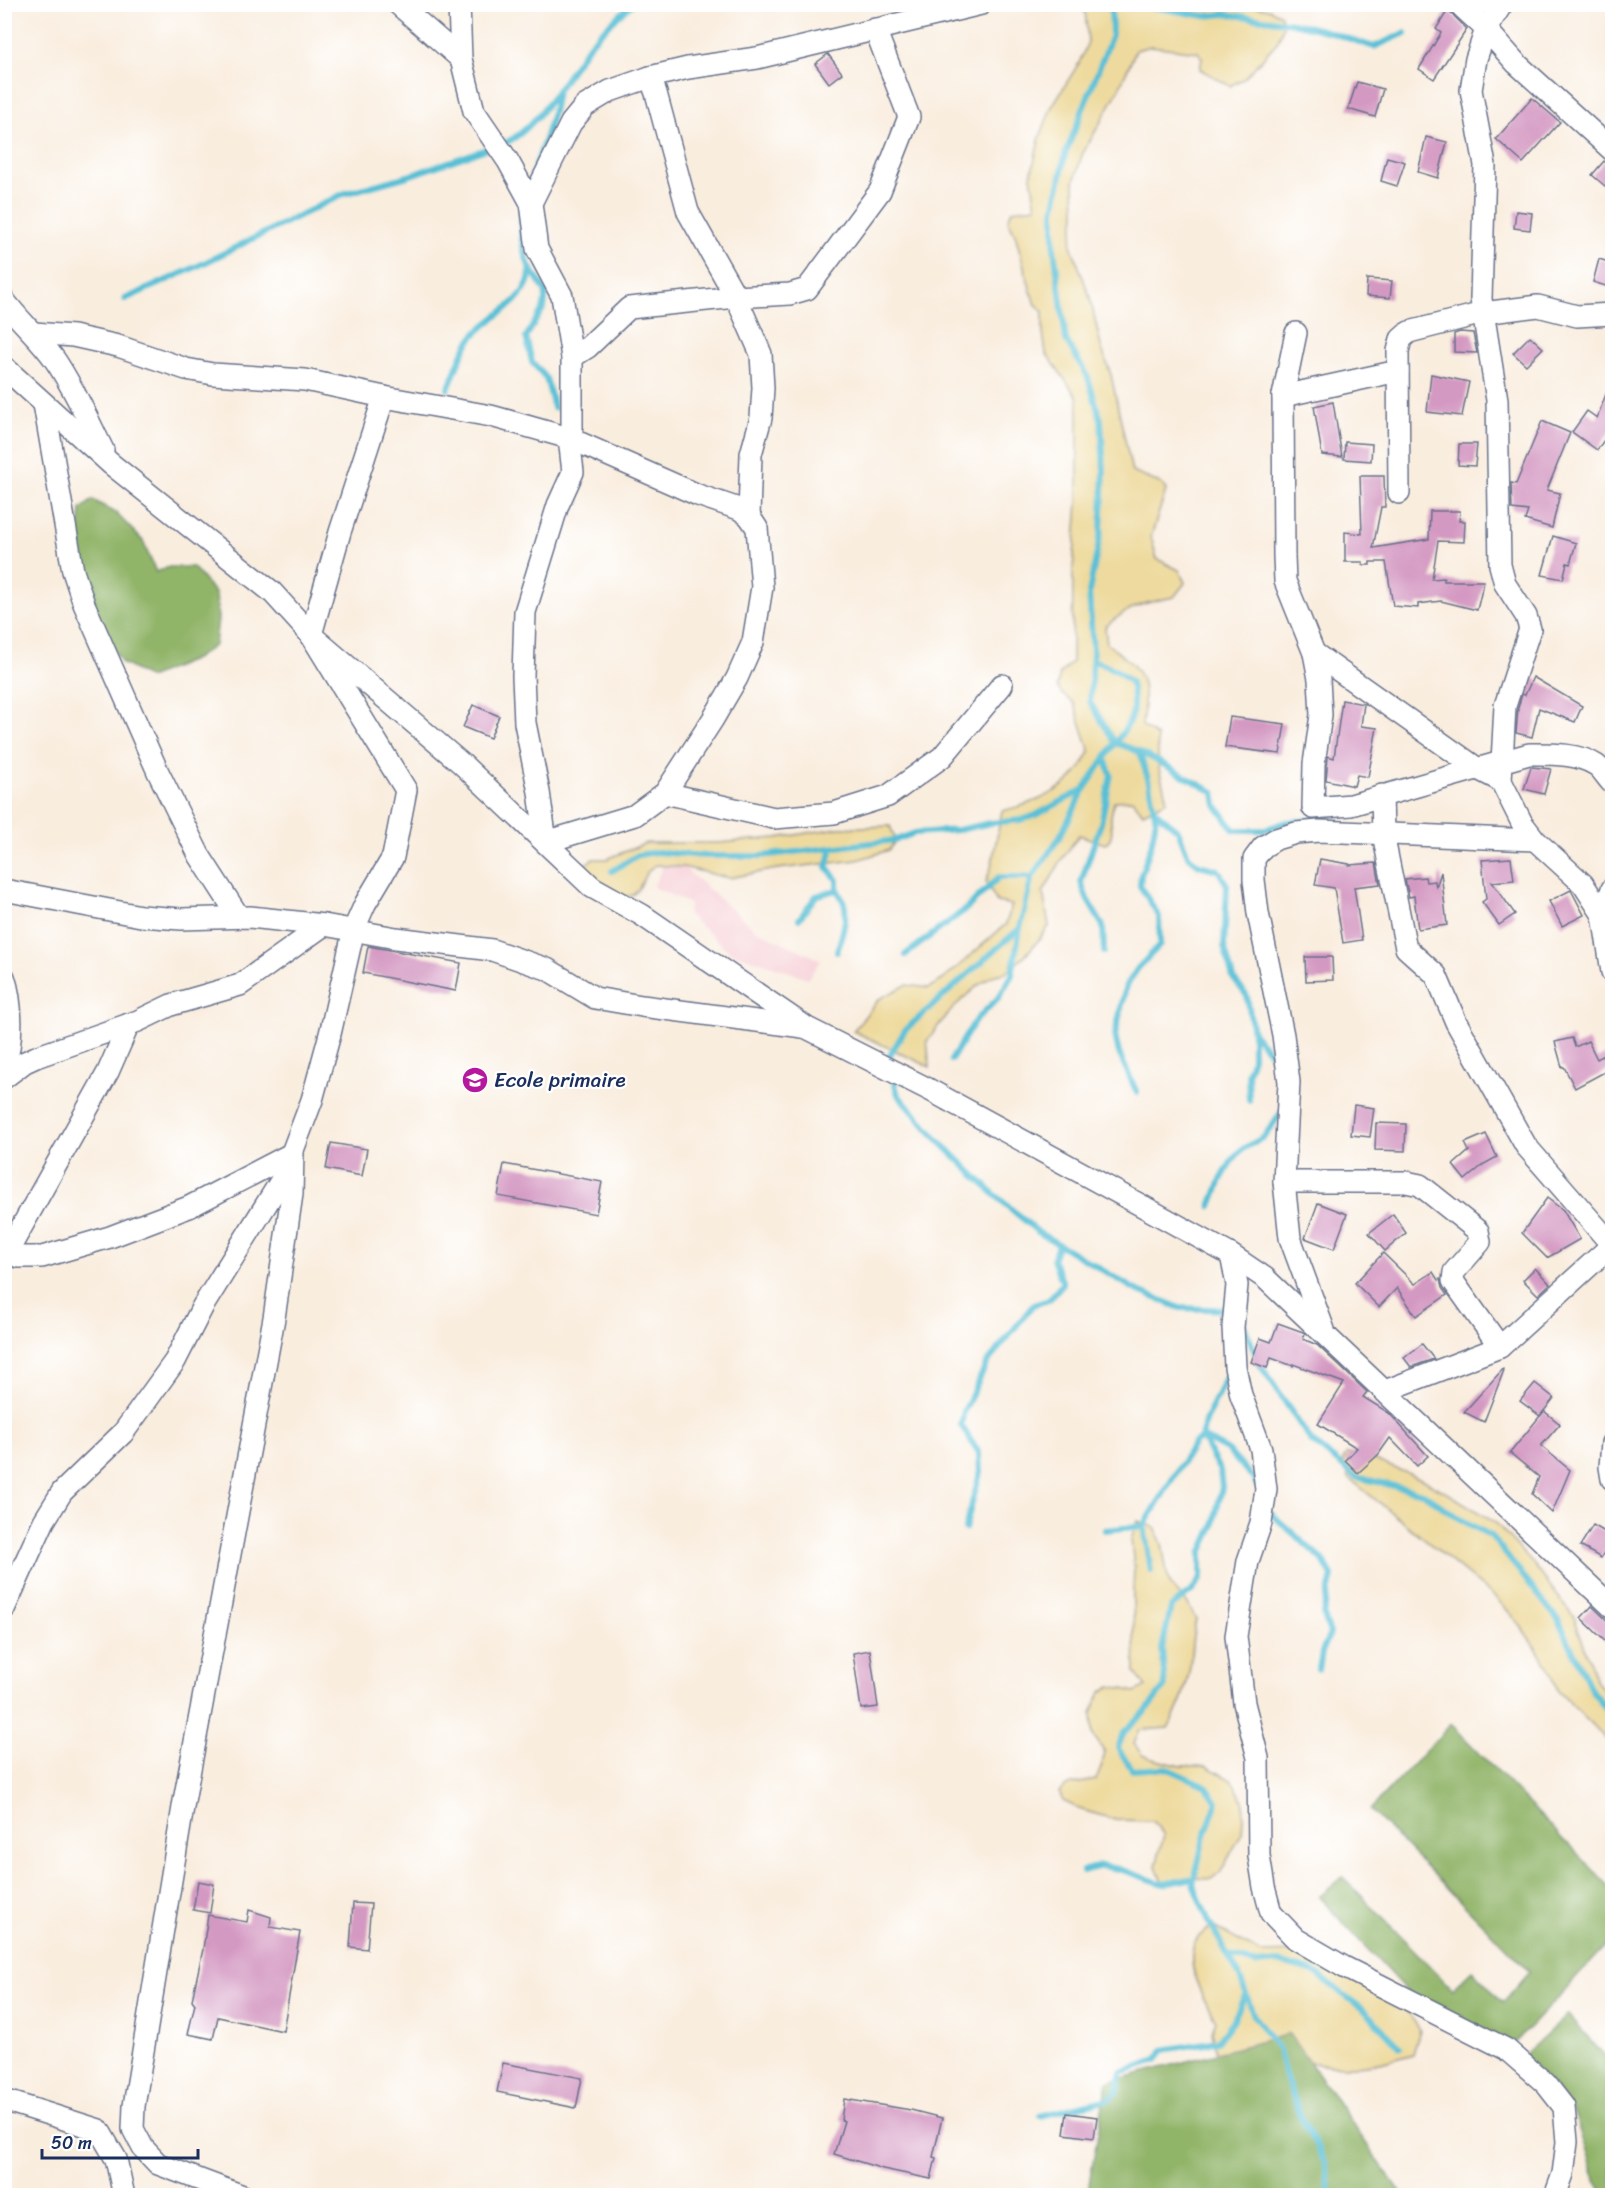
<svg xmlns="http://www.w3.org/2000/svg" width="1617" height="2200" font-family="Sriracha,sans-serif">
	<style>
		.built { fill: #f6cfd6 }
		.forest { fill: #90b468; stroke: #567263; stroke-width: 1.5 }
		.sand { fill: #eeda9e; stroke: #84847e; stroke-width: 1.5 }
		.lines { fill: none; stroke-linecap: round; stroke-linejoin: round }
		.stream { stroke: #59c0d6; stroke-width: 6 }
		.building { fill: #d499c2 }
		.street-casing { stroke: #69728b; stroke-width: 24 }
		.street { stroke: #fff; stroke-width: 21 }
		.labels { text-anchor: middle; stroke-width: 4.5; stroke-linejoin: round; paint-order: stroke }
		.poi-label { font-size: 21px; fill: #1b2f5e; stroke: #fff; text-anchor: start }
	</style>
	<rect width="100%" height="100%" fill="#fff"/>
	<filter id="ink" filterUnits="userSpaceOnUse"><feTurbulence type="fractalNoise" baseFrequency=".0167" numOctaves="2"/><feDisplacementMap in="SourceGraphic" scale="12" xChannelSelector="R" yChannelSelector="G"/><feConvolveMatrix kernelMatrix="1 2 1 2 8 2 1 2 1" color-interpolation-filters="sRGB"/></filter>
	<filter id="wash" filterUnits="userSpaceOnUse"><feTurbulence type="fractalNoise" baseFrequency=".008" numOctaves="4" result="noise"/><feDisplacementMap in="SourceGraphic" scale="24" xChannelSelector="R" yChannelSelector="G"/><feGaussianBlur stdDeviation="1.35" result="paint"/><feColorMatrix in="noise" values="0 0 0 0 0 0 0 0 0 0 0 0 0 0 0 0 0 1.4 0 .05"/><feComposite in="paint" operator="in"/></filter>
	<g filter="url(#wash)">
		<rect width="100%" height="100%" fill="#f9edde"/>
		<path class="built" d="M663,866L683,867L756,930L821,960L808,978L730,952L687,914L690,904L653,887Z"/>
		<g class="forest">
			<path d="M93,500L116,513L143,541L156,572L169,567H193L216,594L218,619L215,645L195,659L149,678L122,663L84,604L73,571L84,559L79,530L81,509Z"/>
			<path d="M1451,1724L1612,1889V1940L1509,2049L1412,1997L1319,1897L1343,1877L1452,1989L1472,1970L1503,2003L1530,1972L1370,1810Z"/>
			<path d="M1568,2015L1612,2064V2195H1604L1593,2174L1573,2110L1524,2056Z"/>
			<path d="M1290,2034L1402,2195L1087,2196L1107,2082Z"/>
		</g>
		<g class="sand">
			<path d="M1247,5L1269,9L1281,15L1283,27L1278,41L1245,78L1230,86L1200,69L1202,58L1198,52L1151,46L1136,50L1118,91L1082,155L1074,182L1075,215L1071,245L1090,298L1101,346L1111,375L1132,472L1162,484L1166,490L1151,537L1157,559L1179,570L1185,583L1174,597C1143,603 1129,606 1105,627L1107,644C1146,672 1147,679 1142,726L1157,737L1159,769L1167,801L1143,813L1133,800L1114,801C1113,806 1112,811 1111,816C1110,828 1116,835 1105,844L1079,835L1062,859L1043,893L1049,926C1037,943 1024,959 1007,971C1002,975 995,974 990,977C966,993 943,1018 927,1041L930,1067L853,1031L879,999L906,985L929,988L944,979L1006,924L1012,905L997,902L986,882L992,864L1002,811C1028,805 1051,797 1071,779C1079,772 1085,761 1090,752L1074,703L1062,694L1057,687L1060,674L1072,662L1073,570L1078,502V398L1046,353L1043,333V312L1034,302L1015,234L1008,220L1012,210L1036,207L1031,176L1039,140L1051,108L1079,63L1088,42L1085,11L1076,5Z"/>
			<path d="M890,826L896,840L889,850L857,860L777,869L729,878L683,867L655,865C642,876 646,875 639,888C628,908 601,889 588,882L585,864L593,859H607L646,843H719L777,838L838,828Z"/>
			<path d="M1347,1454L1362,1455L1419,1478L1451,1495L1497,1524L1534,1565L1574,1617L1597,1682L1612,1699V1745L1558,1691L1548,1666L1518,1622L1496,1598L1349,1478L1343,1460Z"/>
			<path d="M1138,1521L1155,1528L1162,1544L1168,1579L1173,1588L1188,1604L1196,1620C1191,1638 1192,1655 1189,1673C1185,1693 1178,1710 1168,1728L1140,1730L1134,1744L1142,1755L1152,1759L1181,1766H1206L1232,1780L1244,1803L1242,1833L1220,1873L1212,1879L1194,1878L1163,1884L1156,1866L1164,1835L1153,1821L1117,1820L1082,1810L1063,1801L1059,1792L1068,1785L1096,1780L1101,1768L1105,1752L1093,1735L1092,1713L1101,1692L1111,1686L1135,1692L1146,1686L1135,1673L1133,1597L1134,1567L1131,1539Z"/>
			<path d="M1212,1926L1261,1953L1306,1952L1404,2007L1420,2030L1413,2054C1372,2067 1351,2069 1309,2062L1289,2034L1217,2053L1212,2032L1216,2021C1204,2000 1182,1963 1197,1939C1200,1934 1207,1930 1212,1926Z"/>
		</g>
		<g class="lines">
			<g class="stream">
				<path d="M1134,4L1205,16L1225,14L1293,23L1326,31L1374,47L1405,33"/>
				<path d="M502,144C535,133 566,75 588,47C600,31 617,18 632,4"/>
				<path d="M529,186C539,154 553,123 557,90"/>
				<path d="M531,269L546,292L544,307L526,337L532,362L546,378L554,408"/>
				<path d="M125,299L198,266L343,194L408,176L492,147"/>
				<path d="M448,389C455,374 460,355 469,342C484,319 518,308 528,282C533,269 527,263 524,251C520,238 520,217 524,205"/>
				<path d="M1093,660L1117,671L1131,682C1136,712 1134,719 1115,743C1150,753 1181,776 1214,792L1216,805L1234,830H1263L1287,822L1329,819"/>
				<path d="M1153,809L1178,830L1188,856L1199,865L1218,870L1227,885L1224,946L1233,978L1247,996L1253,1032L1280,1066"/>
				<path d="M832,848L827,867L837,880C836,896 843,895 845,907C847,922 841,938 837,952"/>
				<path d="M612,871L638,855L657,852L705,856H761L896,840L915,833L958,830L991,823L1021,820L1036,815L1085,789"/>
				<path d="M799,919L816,896L836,890"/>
				<path d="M1104,952L1103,926L1087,899L1081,882L1101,823L1111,775L1105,759"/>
				<path d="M905,955L966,909L999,877H1032"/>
				<path d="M951,1060L975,1021L999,997L1012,975L1020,928"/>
				<path d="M889,1065L887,1060L905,1030L1020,928L1032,877L1059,838L1085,788L1115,743L1090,702L1093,652L1089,592L1101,532L1104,472L1101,420L1087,375L1066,340L1054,248V211L1065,155L1112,35L1111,4"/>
				<path d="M893,1078L898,1095L939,1141L995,1195L1038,1232L1136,1290L1180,1308L1232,1310"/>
				<path d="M1137,1093L1119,1053L1115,1035L1126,986L1138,968L1160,945L1159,916L1140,886L1141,875L1151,846L1156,820L1148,778L1139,752"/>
				<path d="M1249,1100L1248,1072L1253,1057V1032"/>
				<path d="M1211,1206L1221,1180L1231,1162L1241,1150L1264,1137L1280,1114"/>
				<path d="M1242,1320L1259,1363L1311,1441L1356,1477L1423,1493L1460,1519L1491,1536L1559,1621L1592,1691L1612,1717"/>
				<path d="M1227,1375L1205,1421L1202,1437L1220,1471L1222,1487L1213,1527L1201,1553V1578L1192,1591L1171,1607L1162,1649L1165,1686L1146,1711L1124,1732L1118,1748L1132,1770L1165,1768L1206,1786L1217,1802L1204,1838L1193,1884L1208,1920L1239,1975L1254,2016L1278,2049L1286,2078L1303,2122L1325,2162L1330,2196"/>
				<path d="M1267,1510L1323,1560L1332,1576L1323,1614L1330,1633L1322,1652L1319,1669"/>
				<path d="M1144,1526L1151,1571"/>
				<path d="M965,1529L980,1473L979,1453L961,1425L964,1411L987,1363L1033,1305L1049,1300L1063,1283L1053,1260L1058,1245"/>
				<path d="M1105,1530L1144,1526L1194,1443L1202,1437L1227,1450L1255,1480L1256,1485"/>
				<path d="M1083,1871L1101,1866L1119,1869L1163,1884L1194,1878"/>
				<path d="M1228,1955L1257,1964L1278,1962L1314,1972L1364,2010L1400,2047"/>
				<path d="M1040,2116L1109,2099L1118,2091L1121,2072L1157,2060L1163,2050L1218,2041L1233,2021L1246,1994"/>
			</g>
		</g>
		<g id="blocks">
			<g class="building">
				<path d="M1448,10L1467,29L1434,79L1419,69L1441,33L1436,29Z"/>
				<path d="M828,54L842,73L829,83L815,64Z"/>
				<path d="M1357,82L1383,89L1375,117L1348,109Z"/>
				<path d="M1532,98L1560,122L1523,163L1496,139Z"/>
				<path d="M1426,137L1447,142L1438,178L1418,172Z"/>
				<path d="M1387,157L1405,162L1397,186L1381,181Z"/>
				<path d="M1604,161L1612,168V192L1592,175Z"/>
				<path d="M1516,211L1532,213L1530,230L1514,228Z"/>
				<path d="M1599,259L1612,263V288L1593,282Z"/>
				<path d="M1367,279L1392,281L1390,298L1366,296Z"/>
				<path d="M1460,332L1473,333L1477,353L1454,352V334Z"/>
				<path d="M1530,336L1543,348L1526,365L1513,353Z"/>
				<path d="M1431,374L1469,382L1462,416L1427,412Z"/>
				<path d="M1611,381L1612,429L1597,450L1572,432L1587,411L1597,418Z"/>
				<path d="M1333,402L1342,457L1322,455L1314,406Z"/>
				<path d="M1542,421L1570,433L1547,490L1560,493L1552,528L1525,520L1528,511L1512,509L1511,483L1516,484Z"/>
				<path d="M1345,442L1372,444L1371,461L1344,459Z"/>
				<path d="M1459,444H1477L1475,466L1458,465Z"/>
				<path d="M1360,476H1384L1385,507H1381L1373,548L1429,539L1430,511H1460L1459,521H1465L1464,542L1438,541L1432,579L1444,578V581H1484L1477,610L1441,601L1418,604V608L1393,606L1386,562H1370V565H1363V562H1345V532L1362,534Z"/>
				<path d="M1553,536L1576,543L1570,564L1567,563L1563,579L1542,575Z"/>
				<path d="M1533,677L1582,706L1575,722L1539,708L1532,737L1516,733L1518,708L1522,694L1525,695Z"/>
				<path d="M1342,700L1364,704L1361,726L1377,728L1368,777L1357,775L1354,786L1326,780L1328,756L1334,758Z"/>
				<path d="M473,705L499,716L490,738L463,727Z"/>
				<path d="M1230,717L1285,724L1280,754L1225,747Z"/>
				<path d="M1531,767L1551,769L1544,794L1524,789Z"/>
				<path d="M1511,858L1514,880L1492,882L1515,914L1499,925L1482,902L1486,899L1482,860Z"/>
				<path d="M1320,859L1349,864V865L1376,863L1380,884L1354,887L1362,940L1343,943L1334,888L1315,885Z"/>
				<path d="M1441,872L1447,925L1418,929L1414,896L1409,897L1405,879L1425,877L1426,882L1435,881L1436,888Z"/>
				<path d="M1571,890L1584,915L1562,926L1549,901Z"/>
				<path d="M368,946L461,963L456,991L363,973Z"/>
				<path d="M1305,957H1332L1333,980L1306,981Z"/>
				<path d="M1572,1038L1575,1047L1588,1041L1597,1059L1612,1051V1068L1575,1088L1564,1067H1562L1555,1042Z"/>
				<path d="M1354,1105L1374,1108L1370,1137L1351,1135Z"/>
				<path d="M1376,1123L1406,1124L1405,1151L1375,1150Z"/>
				<path d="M1486,1134L1497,1157L1484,1164L1465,1180L1453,1165L1469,1151L1465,1143Z"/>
				<path d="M331,1143L367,1149L362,1176L326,1169Z"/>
				<path d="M504,1164L602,1182L596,1214L498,1196Z"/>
				<path d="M1547,1198L1563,1210L1580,1239L1547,1258L1522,1233Z"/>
				<path d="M1318,1203L1347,1214L1334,1249L1305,1238Z"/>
				<path d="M1393,1214L1406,1233L1385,1251L1369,1233Z"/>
				<path d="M1383,1253L1415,1284L1433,1272L1438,1280L1440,1279L1442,1288L1447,1295L1416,1316L1397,1288L1379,1307L1355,1283Z"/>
				<path d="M1535,1268L1550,1284L1538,1295L1523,1280Z"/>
				<path d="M1278,1323L1303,1332L1305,1333L1303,1339L1317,1345L1367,1392L1363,1397L1389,1413L1428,1456L1417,1466L1390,1438L1378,1455L1358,1473L1345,1460L1357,1448L1318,1424L1344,1383L1293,1364V1366L1271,1358L1267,1368L1251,1362L1260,1338L1271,1342Z"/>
				<path d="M1422,1344L1434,1359L1411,1367L1404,1358Z"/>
				<path d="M1503,1369L1504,1370L1484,1422L1464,1412Z"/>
				<path d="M1535,1383L1554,1398L1540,1416L1520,1401Z"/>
				<path d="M1544,1411L1560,1424L1541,1446L1570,1470L1552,1513L1532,1494L1539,1477L1510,1453Z"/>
				<path d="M1593,1525L1612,1536L1601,1558L1580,1546Z"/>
				<path d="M1592,1606L1612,1625V1648L1581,1618Z"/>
				<path d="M870,1650L878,1707L861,1709L853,1653Z"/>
				<path d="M198,1881L214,1884L210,1913L193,1910Z"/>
				<path d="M353,1903L371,1904L367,1949L350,1947Z"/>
				<path d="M249,1910L271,1917L270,1927L300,1932L283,2031L218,2017L213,2039L188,2034L195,2004L192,2000L203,1949L208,1915L247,1922Z"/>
				<path d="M503,2063L582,2078L576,2108L497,2092Z"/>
				<path d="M844,2099L911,2110L942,2118L933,2157L936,2158L931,2179L883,2169L834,2154L844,2121L841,2120Z"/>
				<path d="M1067,2113L1097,2117L1094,2138L1064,2134Z"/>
			</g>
		</g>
	</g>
	<g filter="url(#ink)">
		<use href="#blocks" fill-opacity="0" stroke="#69728b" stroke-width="1.5"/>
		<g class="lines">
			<defs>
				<g id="street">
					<path d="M398,4L461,59"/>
					<path d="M1459,4L1486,29L1516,63L1612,150"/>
					<path d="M1502,4L1486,29L1476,59L1471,90L1485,165L1481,299L1497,400L1500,565L1505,584L1526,616L1530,629L1505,706L1501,781L1522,823L1535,840L1583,884L1603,915L1612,972"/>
					<path d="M650,77L656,93L688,212L736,297L761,354L763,388L761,418L751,454L749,516"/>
					<path d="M531,203L571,123L585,106L610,91L650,77L688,68L757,58L981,4"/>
					<path d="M4,300C20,322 40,338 55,360C74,388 88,420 103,450"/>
					<path d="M34,333L73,336L118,346L186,369L213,374L305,380L384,397L491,416L569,438L698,495L739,509L749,516L757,528L762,587L753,642L737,678L713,719L665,793L635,815L546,842L539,792L525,723L523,676L525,612L558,505L573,472L569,438L572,433V357L562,296L537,249L531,203L508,161L474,111L461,59L459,4"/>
					<path d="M1296,333L1283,396L1284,556L1285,581L1314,653L1478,769L1501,781"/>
					<path d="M572,357L588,347L629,308L736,297L790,294L807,289L880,191L909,117L875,29"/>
					<path d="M4,367L111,464L272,592L311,635L462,764L592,887L642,915L807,1028L928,1089L1157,1214L1231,1255L1265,1278L1612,1607"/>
					<path d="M1283,396L1398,371"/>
					<path d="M44,404L73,571L84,604L158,772L199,855L239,917"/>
					<path d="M1399,493L1398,351L1401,339L1409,332L1483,313L1538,306L1577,316L1612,314"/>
					<path d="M1314,653L1319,679L1321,715L1314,764L1313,808L1351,805L1529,754C1550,754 1578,753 1596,765C1602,769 1607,778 1612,783"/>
					<path d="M665,793L774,818L834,813L888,796L942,757L1002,685"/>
					<path d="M1382,795L1383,834L1406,948L1436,975L1456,1022L1526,1146L1612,1245"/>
					<path d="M4,890L141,916L181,919L250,917L324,925L396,938L492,950L547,969L595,998L642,1006L803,1027"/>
					<path d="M1611,914L1603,915L1612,889"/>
					<path d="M4,977C12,1000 14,1043 4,1065"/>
					<path d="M4,1078L25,1062L36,1057L138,1021L171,1005L240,985L324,925"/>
					<path d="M1284,1182H1406L1420,1185L1478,1231L1480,1242L1454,1272L1453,1281L1500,1347"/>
					<path d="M4,1251L19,1257H42L110,1237L189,1207L293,1153L292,1194L274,1318L184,1801L134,2106L133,2129L143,2148L158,2164L243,2196"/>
					<path d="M7,1253L108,1072L129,1024"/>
					<path d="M1231,1255L1237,1285L1233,1327L1235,1367L1241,1395L1261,1449L1266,1489L1261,1523L1248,1561L1236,1636L1244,1703L1258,1758L1259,1856L1264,1887L1271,1913L1296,1939L1344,1967L1506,2049L1546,2084L1564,2107L1567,2142L1563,2174L1555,2196"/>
					<path d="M1324,1330L1290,1238L1284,1182L1289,1082L1283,1035L1258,913L1254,880V859L1263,847L1276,839L1296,833L1319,831L1535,840"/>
					<path d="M1385,1391L1500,1347L1612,1245"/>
					<path d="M1612,1443L1610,1467L1612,1479"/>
					<path d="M4,1609L44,1521L62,1492L123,1433L175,1361L203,1306L282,1179L312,1100L330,1034L354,929L365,904L393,857L406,790L311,635L340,532L384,397"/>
					<path d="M4,2100L99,2130L116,2159L124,2196"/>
				</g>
			</defs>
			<use href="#street" class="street-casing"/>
			<use href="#street" class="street"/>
		</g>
	</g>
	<defs>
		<symbol id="school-disc" viewBox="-11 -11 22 22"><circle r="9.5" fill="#b5179e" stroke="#fff"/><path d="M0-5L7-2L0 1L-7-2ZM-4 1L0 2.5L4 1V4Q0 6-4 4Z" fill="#fff"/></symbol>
	</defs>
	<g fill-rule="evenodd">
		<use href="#school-disc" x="460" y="1065" width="30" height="30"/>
	</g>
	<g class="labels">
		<g class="poi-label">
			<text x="494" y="1087">Ecole primaire</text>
		</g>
	</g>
	<rect width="1617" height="2200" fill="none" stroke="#fff" stroke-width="24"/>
	<path d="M42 2149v9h156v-9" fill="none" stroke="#1b2f5e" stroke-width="3"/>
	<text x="51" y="2149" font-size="18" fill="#1b2f5e" stroke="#ffffff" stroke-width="4.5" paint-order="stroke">50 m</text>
</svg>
